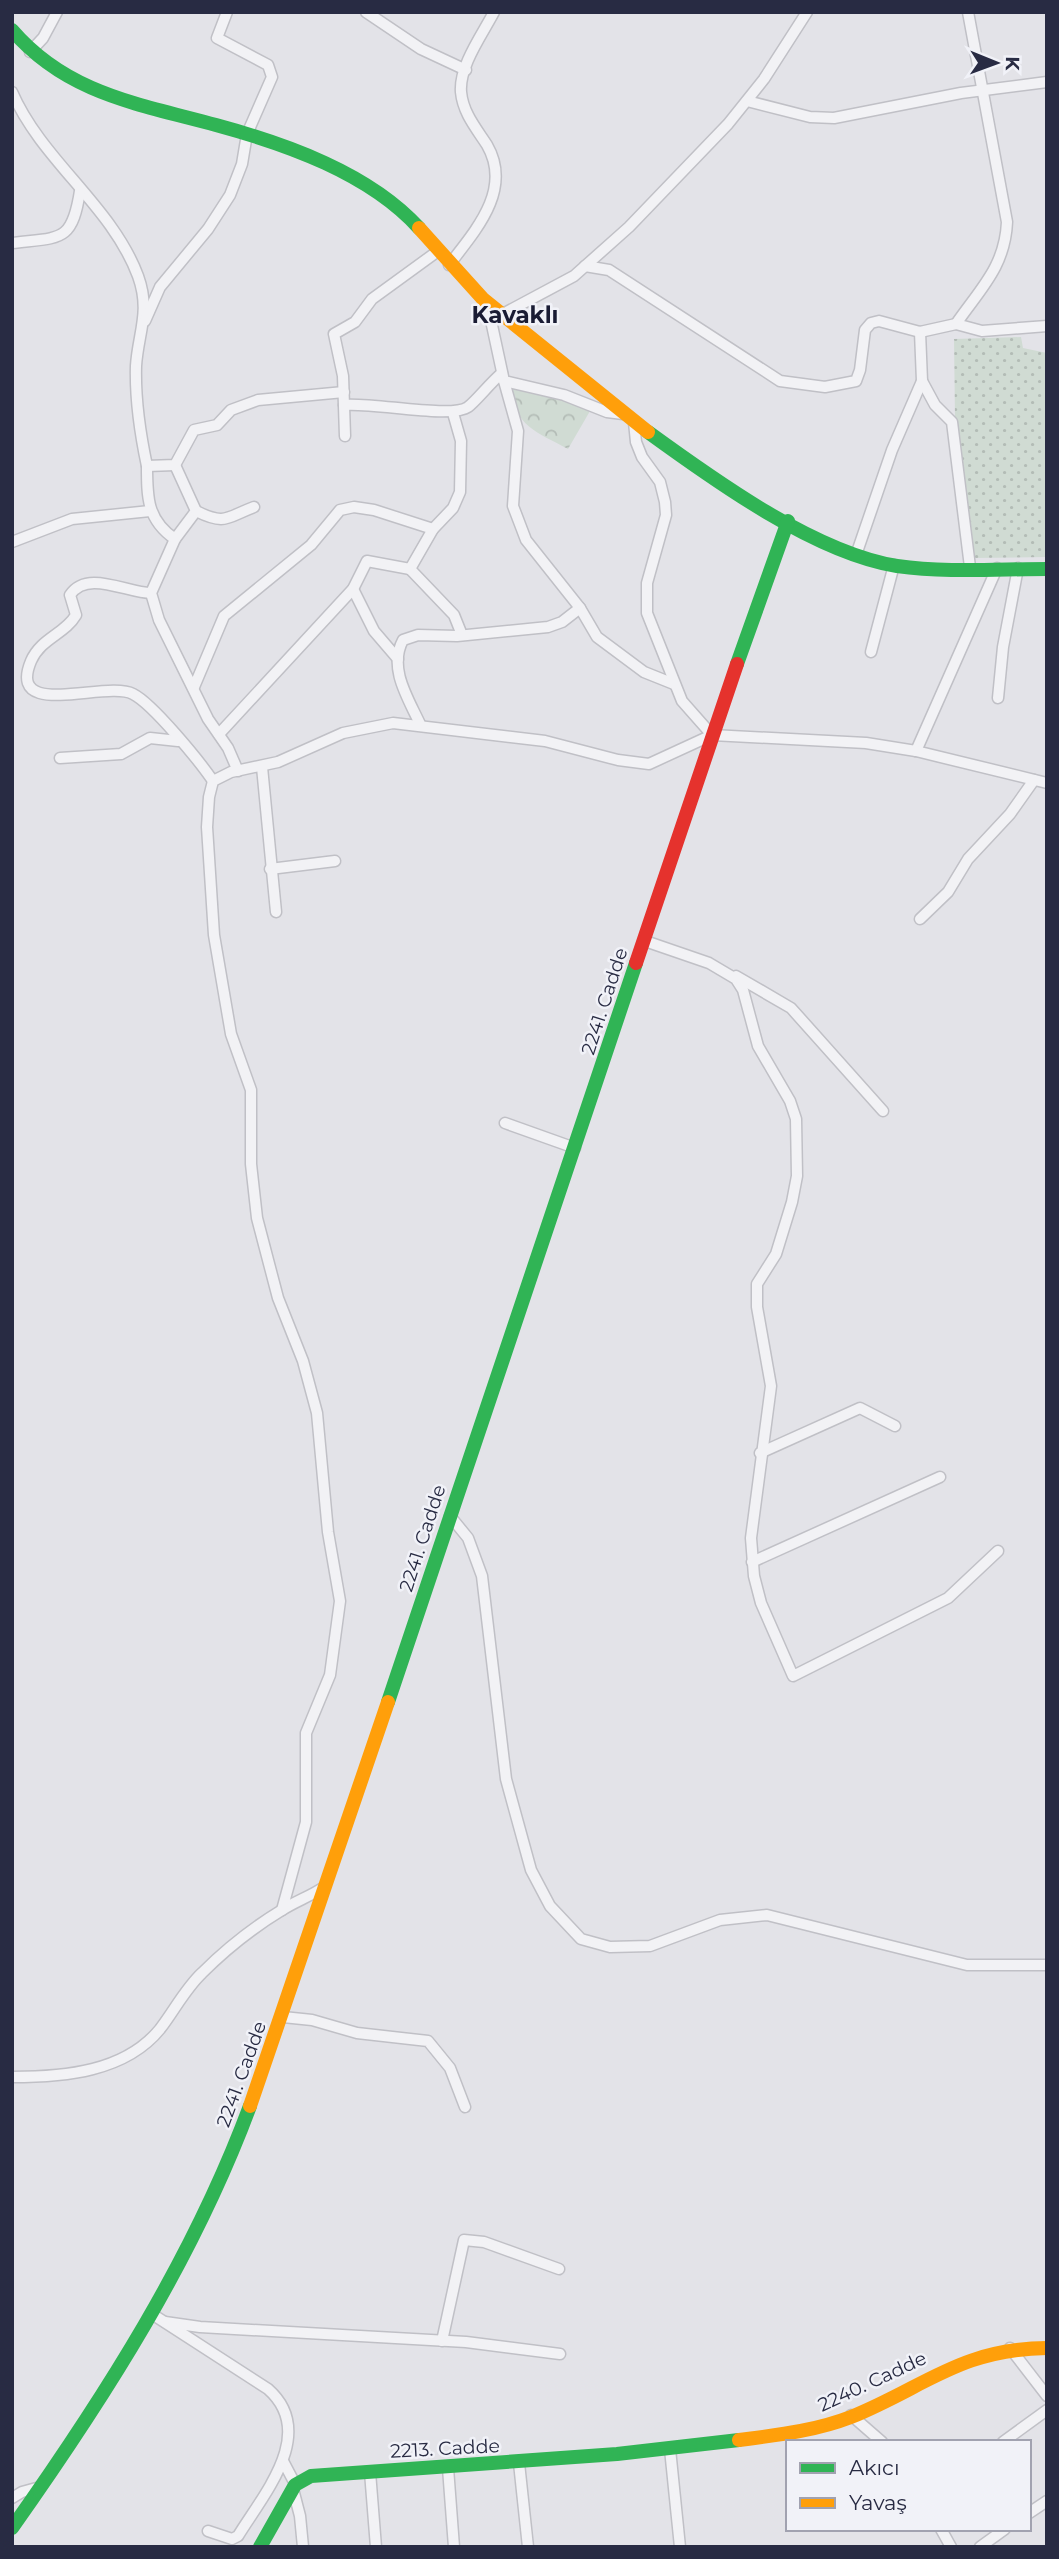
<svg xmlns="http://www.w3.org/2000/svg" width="1059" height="2559" font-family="Montserrat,sans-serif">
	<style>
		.park { fill: url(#park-crowns) }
		.garden { fill: url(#garden-dots) }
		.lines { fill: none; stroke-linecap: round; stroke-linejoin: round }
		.street-casing { stroke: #c0c0c6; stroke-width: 13 }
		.street { stroke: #f2f2f5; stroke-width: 10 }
		.fast { stroke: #30b455; stroke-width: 14 }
		.slow { stroke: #ff9f0a; stroke-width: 14 }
		.jam { stroke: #e5322d; stroke-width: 14 }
		.labels { text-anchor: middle; stroke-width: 5; stroke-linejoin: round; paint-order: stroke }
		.street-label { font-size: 19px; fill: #282b43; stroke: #f1f2f8 }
		.quarter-label { font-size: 23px; font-weight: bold; fill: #1a1c34; stroke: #f1f2f8 }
	</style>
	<defs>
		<pattern id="park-crowns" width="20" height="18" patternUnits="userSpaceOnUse" patternTransform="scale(1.75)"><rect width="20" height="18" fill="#d0dbd3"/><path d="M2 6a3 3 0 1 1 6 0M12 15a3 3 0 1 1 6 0" fill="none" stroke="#b3bcb6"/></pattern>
		<pattern id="garden-dots" width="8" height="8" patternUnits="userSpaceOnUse" patternTransform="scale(1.75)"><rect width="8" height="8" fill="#d0dbd3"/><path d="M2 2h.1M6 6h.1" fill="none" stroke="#b3bcb6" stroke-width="1.8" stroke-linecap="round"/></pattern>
	</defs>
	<rect width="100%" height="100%" fill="#e3e3e8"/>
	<path class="park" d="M512,387L566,399L590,411L568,449C537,432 513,426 512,387Z"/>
	<path class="garden" d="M1021,337L1023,348L1047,353V557L973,558L955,419L954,339Z"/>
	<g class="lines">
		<defs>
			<g id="street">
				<path d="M366,12L421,49L466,70"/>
				<path d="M30,52L43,38L57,12"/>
				<path d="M12,92C42,161 112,206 138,276C151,312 138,333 136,366C135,400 140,433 147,466L175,465L194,430L217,425L231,410L258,400L344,392"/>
				<path d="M747,101L810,117L834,118L961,93L1047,82"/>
				<path d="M12,243C61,237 72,243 80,191"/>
				<path d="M449,265C475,231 513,190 487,145C476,128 463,113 461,92C459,66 482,35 494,12"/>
				<path d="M585,266L609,270L780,381L825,387L856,381L860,370L865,330L871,323L879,321L920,332L956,324L982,331L1047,326"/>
				<path d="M487,302L504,381L564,395L607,412L623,414"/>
				<path d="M501,315L574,276L629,227L728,124L764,79L807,12"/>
				<path d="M145,321L160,287L208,229L230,195L242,164L247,134L272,77L268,65L217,38L227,12"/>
				<path d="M956,324C980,289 1005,267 1007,222L968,12"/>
				<path d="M504,381L518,431L513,506L526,540L580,608L597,637L644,672L674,684"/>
				<path d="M922,381L935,405L952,422L970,567"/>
				<path d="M344,405C373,402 451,419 468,407C476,401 491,382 502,373"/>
				<path d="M453,413L461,441L460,492L453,508L433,529L410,569L454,615L462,635"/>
				<path d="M634,422L636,442L642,457L660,482L665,502L666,515L647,583V613L682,701L712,735"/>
				<path d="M345,436L343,376L334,334L355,322L372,299L438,251"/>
				<path d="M175,465L196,511L175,539L151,593L159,620L208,719L228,748L238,771"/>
				<path d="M147,466C147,497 147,520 175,539"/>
				<path d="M196,511C226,526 227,517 254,507"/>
				<path d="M12,542L72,519L150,511"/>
				<path d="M856,555L892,450L922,381L920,332"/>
				<path d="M353,589L374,631L398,659"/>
				<path d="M151,593C127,593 87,569 70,595L76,615C65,634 41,638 31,661C6,721 106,680 133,694C153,704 200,762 213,781"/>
				<path d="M871,652L894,565"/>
				<path d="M194,687L224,616L311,545L340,510L354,507L374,510L433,529"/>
				<path d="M998,698L1003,647L1018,568"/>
				<path d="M420,724C408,698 388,668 403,640L418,635L457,636L548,627L562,622L580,608"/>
				<path d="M219,734L353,589L367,561L410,569"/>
				<path d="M916,751L997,568"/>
				<path d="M60,758L121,754L150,738L178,741"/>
				<path d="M262,767L276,912"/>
				<path d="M270,869L335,861"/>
				<path d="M920,919L948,892L968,859L1010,814L1034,780"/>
				<path d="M645,941L709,963L736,979L743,990L758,1046L790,1101L796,1119L797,1176L792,1202L776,1254L757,1284V1307L771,1386L751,1538L754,1576L761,1603L793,1676L948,1598L998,1551"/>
				<path d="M736,976L791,1008L883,1111"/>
				<path d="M505,1123L575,1148"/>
				<path d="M760,1453L860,1408L895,1426"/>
				<path d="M450,1516L468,1538L482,1576L506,1779L531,1870L550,1906L581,1939L610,1947L650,1946L720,1920L767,1915L967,1965H1047"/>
				<path d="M752,1562L940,1477"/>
				<path d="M282,1910L306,1822V1733L330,1675L340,1601L328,1532L317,1413L303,1361L278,1298L257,1218L251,1164V1090L231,1034L214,935L207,827L209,797L213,781L231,772L278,762L343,733L393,723L545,741L618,760L649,764L712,735L866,743L916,751L1047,783"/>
				<path d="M283,2017L312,2020L357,2033L428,2041L450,2068L465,2107"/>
				<path d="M12,2077C64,2077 125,2072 160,2029C174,2011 185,1989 202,1973C225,1950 254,1927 282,1910C296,1901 311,1896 324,1887"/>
				<path d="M152,2314L268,2389C318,2433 263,2495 238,2536L232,2539L208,2531"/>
				<path d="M165,2322L200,2327L466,2342L560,2354"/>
				<path d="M442,2341L464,2240L484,2242L559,2269"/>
				<path d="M1010,2348L1047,2396"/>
				<path d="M851,2415L882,2442"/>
				<path d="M1003,2442L1047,2410"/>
				<path d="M670,2449L680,2547"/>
				<path d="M283,2461L293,2480"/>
				<path d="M519,2463L528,2547"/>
				<path d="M448,2468L454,2547"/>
				<path d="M370,2472L376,2547"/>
				<path d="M293,2489L300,2516L303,2547"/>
				<path d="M12,2498L22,2492L40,2487"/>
				<path d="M1029,2513L1047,2501"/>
				<path d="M941,2529L951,2547"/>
				<path d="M980,2547L1005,2529"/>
			</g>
		</defs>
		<use href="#street" class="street-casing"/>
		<use href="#street" class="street"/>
		<g class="fast">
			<path d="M12,30C67,94 139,104 216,125C286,144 369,173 419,228"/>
			<path d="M648,432C714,480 815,553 897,566C946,573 997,569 1047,569"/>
			<path d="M737,664L788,521"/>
			<path d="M388,1702L636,963"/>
			<path d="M12,2528C106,2395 193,2259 250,2106"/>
			<path d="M260,2547L295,2485L311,2476L617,2454L739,2440"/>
		</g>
		<g class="slow">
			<path d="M419,228L483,299L648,432"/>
			<path d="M250,2106L388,1702"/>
			<path d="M739,2440C777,2435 815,2431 851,2417C925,2387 960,2349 1047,2348"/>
		</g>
		<path class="jam" d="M636,963L737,664"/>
	</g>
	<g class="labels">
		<g class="street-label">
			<text transform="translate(604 1001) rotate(-72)" y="7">2241. Cadde</text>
			<text transform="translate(422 1538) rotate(-72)" y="7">2241. Cadde</text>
			<text transform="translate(241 2074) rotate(-70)" y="7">2241. Cadde</text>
			<text transform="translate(872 2381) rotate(-25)" y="7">2240. Cadde</text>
			<text transform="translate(445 2448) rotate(-3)" y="7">2213. Cadde</text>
		</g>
		<g class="quarter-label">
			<text x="515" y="323">Kavaklı</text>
		</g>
	</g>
	<rect width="1059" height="2559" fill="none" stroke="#282b43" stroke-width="28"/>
	<rect x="786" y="2440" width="245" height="91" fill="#f1f2f8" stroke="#a1a2b0" stroke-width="2"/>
	<rect x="800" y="2463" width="35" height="10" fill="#30b455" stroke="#a1a2b0" stroke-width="2"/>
	<text x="849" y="2475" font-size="21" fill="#282b43">Akıcı</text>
	<rect x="800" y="2498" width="35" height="10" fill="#ff9f0a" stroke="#a1a2b0" stroke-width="2"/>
	<text x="849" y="2510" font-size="21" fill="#282b43">Yavaş</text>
	<g transform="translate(996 63) rotate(91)" stroke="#f1f2f8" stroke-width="5" paint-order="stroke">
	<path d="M0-5L12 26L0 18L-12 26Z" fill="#282b43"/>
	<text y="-10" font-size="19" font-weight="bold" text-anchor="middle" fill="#282b43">K</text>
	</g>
</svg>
